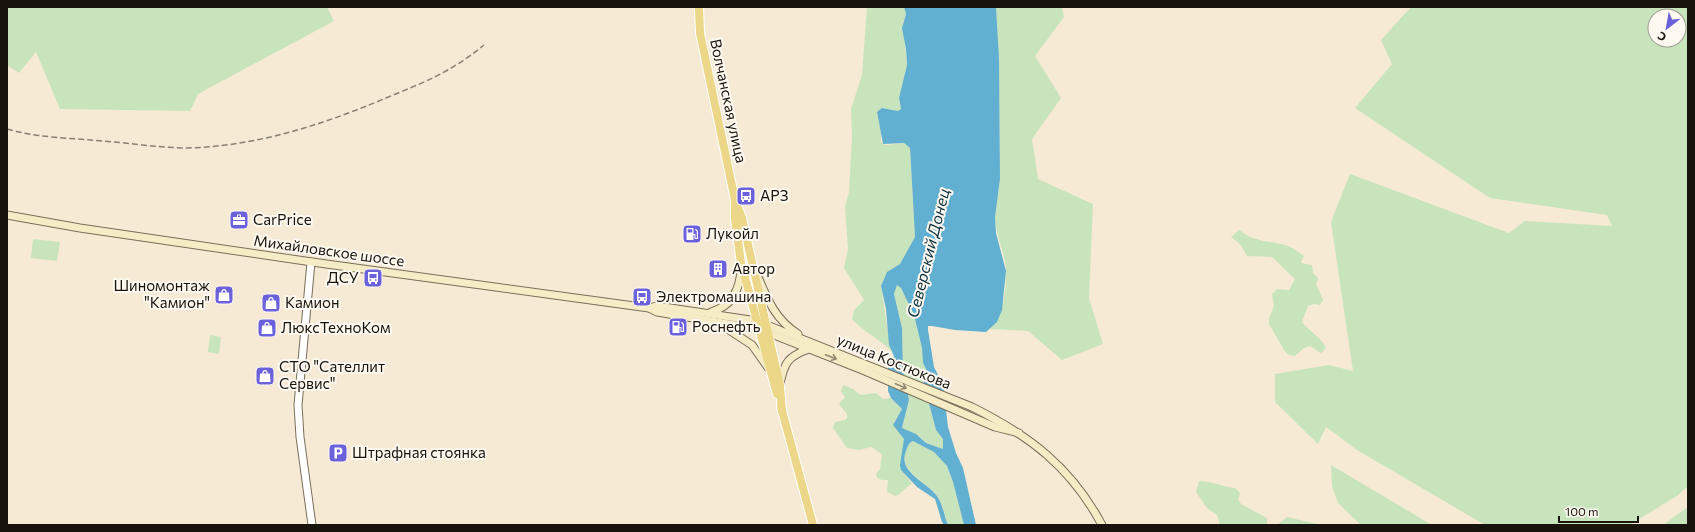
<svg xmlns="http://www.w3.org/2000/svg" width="1695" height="532" font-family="Commissioner,sans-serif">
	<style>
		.green { fill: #c8e4bd; fill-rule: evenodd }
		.water { fill: #61b0d1; fill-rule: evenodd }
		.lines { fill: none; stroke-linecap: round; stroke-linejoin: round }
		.tertiary-casing { stroke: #796e5b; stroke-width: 9 }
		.secondary-casing { stroke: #796e5b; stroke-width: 9 }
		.primary-casing { stroke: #fff; stroke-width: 10 }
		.tertiary { stroke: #fff; stroke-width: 7 }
		.secondary { stroke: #f5ebc4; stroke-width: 7 }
		.primary { stroke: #ecd788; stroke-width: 8 }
		.rail { stroke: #888072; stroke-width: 1.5; stroke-dasharray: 6 3; stroke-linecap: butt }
		.oneway { stroke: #928a72 }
		.labels { text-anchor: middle; stroke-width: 4; stroke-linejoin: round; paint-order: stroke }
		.street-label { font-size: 15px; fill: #18140d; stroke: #fdf8f0 }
		.poi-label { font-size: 15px; fill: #18140d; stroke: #fdf8f0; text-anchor: start }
		.water-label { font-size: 16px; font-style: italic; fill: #0c3240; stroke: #fdf8f0 }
	</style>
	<rect width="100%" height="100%" fill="#f6ead5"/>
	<g class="green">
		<path d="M7,7H327L334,21L198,94L190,111L60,109L36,52L19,73L7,65Z"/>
		<path d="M867,7H904L906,14L903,23L907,65L899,98L901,109L898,111L882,108L877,114L881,132V142L885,145L904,143L910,148L915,237L900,264L885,276L881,286L891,351C879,338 862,331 852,319L854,310L864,300L844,268L848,249L845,207L849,192L852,136L851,109L862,75Z"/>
		<path d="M996,7H1062L1064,17L1035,56L1061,98L1032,139L1038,179L1093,204L1089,298L1103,344L1062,360L1028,331L990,329C1004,313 1006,292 1006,272C1006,254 996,237 995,219C994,205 1000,191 1000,177C1000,120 999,63 996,7Z"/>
		<path d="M1411,7H1688V486L1677,496L1629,525H1485L1357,450L1326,427L1318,444L1275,402V374L1329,365L1353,371L1331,222L1350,174L1509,233L1525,221L1612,226L1607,215L1490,198L1355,108L1392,64L1381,40ZM1655,16H1679V40H1655Z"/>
		<path d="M1239,230C1244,233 1250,238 1256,239C1276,245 1284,240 1304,256L1301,263L1312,265L1313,273L1318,278L1316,284L1323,300L1320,305L1314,304L1308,306L1302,322C1309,331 1322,338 1326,348L1321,353L1310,346L1304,348L1295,356L1289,355L1284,350L1269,324V318L1274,306L1272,294L1277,289L1289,290L1295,279L1272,257L1247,256L1241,245L1231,237Z"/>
		<path d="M33,239L60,242L57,261L31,258Z"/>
		<path d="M897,285L901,288L914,315L922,348L924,366L927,371L923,381L936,430L943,439V449L926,443L919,436L902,428L909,400L903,371L902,328L894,294Z"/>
		<path d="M210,335L221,337L219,354L208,352Z"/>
		<path d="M843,385L853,389L860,395L876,393L883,399L891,398L902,409L901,412L894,422L904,439C906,462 891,460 912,483L898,495L895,496L887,492L888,480C882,480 877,480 876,474L880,469L882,454L871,447L859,450L847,448L833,428L835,422L845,420L847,418V414L839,404L845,397L841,391Z"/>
		<path d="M910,441H916L934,452L947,466L953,482L964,525H948C944,515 943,501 935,493C920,477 892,468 910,441Z"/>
		<path d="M1331,465L1432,525H1361L1338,503L1332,486Z"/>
		<path d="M1199,481C1212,481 1223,487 1235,488L1240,493L1238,499L1241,504L1267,518V525H1220L1217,515L1207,508L1196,492Z"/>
		<path d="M1688,507V525H1663Z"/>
		<path d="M1287,517L1317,524L1319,525H1277Z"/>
	</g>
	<path class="water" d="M904,7H996L999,59L1000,179L995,217L996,233L1006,271L1002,310L997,322L986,332L955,330L932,326H928V330L934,367L943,385L948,427L956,453L963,468L976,525H964L953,482L947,466L934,452L913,441C908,443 908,446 906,451C897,472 927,482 937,496C943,504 944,516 948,525H944L942,522L935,499L917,487L901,470L900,465L904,439L893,425L902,409L891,398L888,391V363L894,356L889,345L886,309L881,286L887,272L900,264L915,237L910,148L904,143L883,144L877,112L882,108L898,111L901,109L899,98L907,65L906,49L902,28L906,14ZM897,285L901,288L914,315L922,348L923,363L927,371L923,381L936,430L943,439V449L926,443L916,434L902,428L909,400L903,371L902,328L894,294Z"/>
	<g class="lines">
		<defs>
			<path id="tertiary" d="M311,262L298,405L300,437L312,525"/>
			<g id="secondary">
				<path d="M7,215L80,228L319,263L649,308L657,312L759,329L865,371L995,427L1019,433"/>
				<path d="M758,277C768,301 776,320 798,334"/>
				<path d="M649,308L657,306L757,321L972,407C1030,436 1071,467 1102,525"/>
				<path d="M711,312C732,306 740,290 741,269"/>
				<path d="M720,324L752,345L769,369"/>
				<path d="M780,384C784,363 788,356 809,349"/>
			</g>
			<g id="primary">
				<path d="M699,7L700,33L735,200L742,218L780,386L782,412"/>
				<path d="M735,204V219L741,263L777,394"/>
				<path d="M781,407L813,525"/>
			</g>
		</defs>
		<use href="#tertiary" class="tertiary-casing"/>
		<use href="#secondary" class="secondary-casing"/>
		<use href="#primary" class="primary-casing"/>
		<use href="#tertiary" class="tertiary"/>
		<use href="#secondary" class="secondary"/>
		<use href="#primary" class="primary"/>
		<path class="rail" d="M7,129C38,138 71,138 103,141C131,143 160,148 188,148C257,146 322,125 386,98C425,82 451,72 484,45"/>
	</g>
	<defs><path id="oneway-shaft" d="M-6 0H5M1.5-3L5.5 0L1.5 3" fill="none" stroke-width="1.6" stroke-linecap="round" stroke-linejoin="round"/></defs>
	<g class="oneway">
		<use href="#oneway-shaft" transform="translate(831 357) rotate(21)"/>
		<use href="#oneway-shaft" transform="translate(901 386) rotate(23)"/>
	</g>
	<defs>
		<symbol id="bus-square" viewBox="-11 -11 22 22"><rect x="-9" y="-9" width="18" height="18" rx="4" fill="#6a61db" stroke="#fdf8f0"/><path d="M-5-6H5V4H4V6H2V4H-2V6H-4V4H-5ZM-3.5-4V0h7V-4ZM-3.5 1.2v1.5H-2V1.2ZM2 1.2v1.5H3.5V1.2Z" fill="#fff"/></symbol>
		<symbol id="office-square" viewBox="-11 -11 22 22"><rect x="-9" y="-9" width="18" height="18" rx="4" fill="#6a61db" stroke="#fdf8f0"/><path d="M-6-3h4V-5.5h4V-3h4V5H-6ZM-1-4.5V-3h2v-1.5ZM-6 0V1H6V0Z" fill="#fff"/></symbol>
		<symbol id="fuel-square" viewBox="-11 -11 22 22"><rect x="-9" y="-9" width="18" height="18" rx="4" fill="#6a61db" stroke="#fdf8f0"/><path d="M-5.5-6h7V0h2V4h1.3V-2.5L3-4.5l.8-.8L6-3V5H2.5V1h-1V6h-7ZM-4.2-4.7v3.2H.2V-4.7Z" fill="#fff"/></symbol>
		<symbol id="building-square" viewBox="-11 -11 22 22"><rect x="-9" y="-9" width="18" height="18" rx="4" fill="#6a61db" stroke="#fdf8f0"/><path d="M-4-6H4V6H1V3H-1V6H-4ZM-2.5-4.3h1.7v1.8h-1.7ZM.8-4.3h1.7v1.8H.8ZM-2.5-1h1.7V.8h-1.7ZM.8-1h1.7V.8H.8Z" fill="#fff"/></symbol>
		<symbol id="shop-square" viewBox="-11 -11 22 22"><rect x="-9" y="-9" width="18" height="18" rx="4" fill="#6a61db" stroke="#fdf8f0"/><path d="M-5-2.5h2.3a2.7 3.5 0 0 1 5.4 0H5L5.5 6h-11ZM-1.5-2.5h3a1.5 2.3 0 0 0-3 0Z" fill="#fff"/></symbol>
		<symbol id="parking-square" viewBox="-11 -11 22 22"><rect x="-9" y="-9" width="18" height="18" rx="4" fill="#6a61db" stroke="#fdf8f0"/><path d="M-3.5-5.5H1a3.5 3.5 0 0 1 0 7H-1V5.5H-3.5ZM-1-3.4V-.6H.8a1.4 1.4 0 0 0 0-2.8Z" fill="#fff"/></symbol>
	</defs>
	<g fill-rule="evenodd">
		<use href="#bus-square" x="735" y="185" width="22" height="22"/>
		<use href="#office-square" x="228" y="209" width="22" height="22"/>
		<use href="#fuel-square" x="681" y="223" width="22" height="22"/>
		<use href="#building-square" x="707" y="258" width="22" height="22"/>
		<use href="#bus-square" x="362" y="267" width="22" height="22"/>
		<use href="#shop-square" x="213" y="284" width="22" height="22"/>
		<use href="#bus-square" x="631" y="286" width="22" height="22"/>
		<use href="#shop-square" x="260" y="292" width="22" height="22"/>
		<use href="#fuel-square" x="667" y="316" width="22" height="22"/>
		<use href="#shop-square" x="256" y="317" width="22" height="22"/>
		<use href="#shop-square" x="254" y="365" width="22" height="22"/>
		<use href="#parking-square" x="327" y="442" width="22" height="22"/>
	</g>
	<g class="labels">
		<g class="street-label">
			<text transform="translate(728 101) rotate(78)" y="5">Волчанская улица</text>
			<text transform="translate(329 251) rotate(8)" y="5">Михайловское шоссе</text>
			<text transform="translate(894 362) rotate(22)" y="5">улица Костюкова</text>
		</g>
		<g class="poi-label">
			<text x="760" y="201">АРЗ</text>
			<text x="253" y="225">CarPrice</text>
			<text x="706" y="239">Лукойл</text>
			<text x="732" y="274">Автор</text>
			<text x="359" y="283" text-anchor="end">ДСУ</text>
			<text x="210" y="291" text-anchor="end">Шиномонтаж<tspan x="210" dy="17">"Камион"</tspan></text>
			<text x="656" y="302">Электромашина</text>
			<text x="285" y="308">Камион</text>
			<text x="692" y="332">Роснефть</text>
			<text x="281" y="333">ЛюксТехноКом</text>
			<text x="279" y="372">СТО "Сателлит<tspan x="279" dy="17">Сервис"</tspan></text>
			<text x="352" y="458">Штрафная стоянка</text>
		</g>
		<g class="water-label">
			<text transform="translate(928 253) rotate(-76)" y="6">Северский Донец</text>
		</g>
	</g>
	<rect width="1695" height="532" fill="none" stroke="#18140d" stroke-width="16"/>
	<g transform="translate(1667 28) rotate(211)"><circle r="19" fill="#fdf8f0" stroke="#a19d95"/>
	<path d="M0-3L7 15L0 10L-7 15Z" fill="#6a61db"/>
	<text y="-6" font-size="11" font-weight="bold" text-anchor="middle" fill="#18140d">С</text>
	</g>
	<path d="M1559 516v6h79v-6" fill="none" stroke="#18140d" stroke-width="2"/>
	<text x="1565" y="516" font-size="12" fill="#18140d" stroke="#fdf8f0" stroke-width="3" paint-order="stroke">100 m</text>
</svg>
